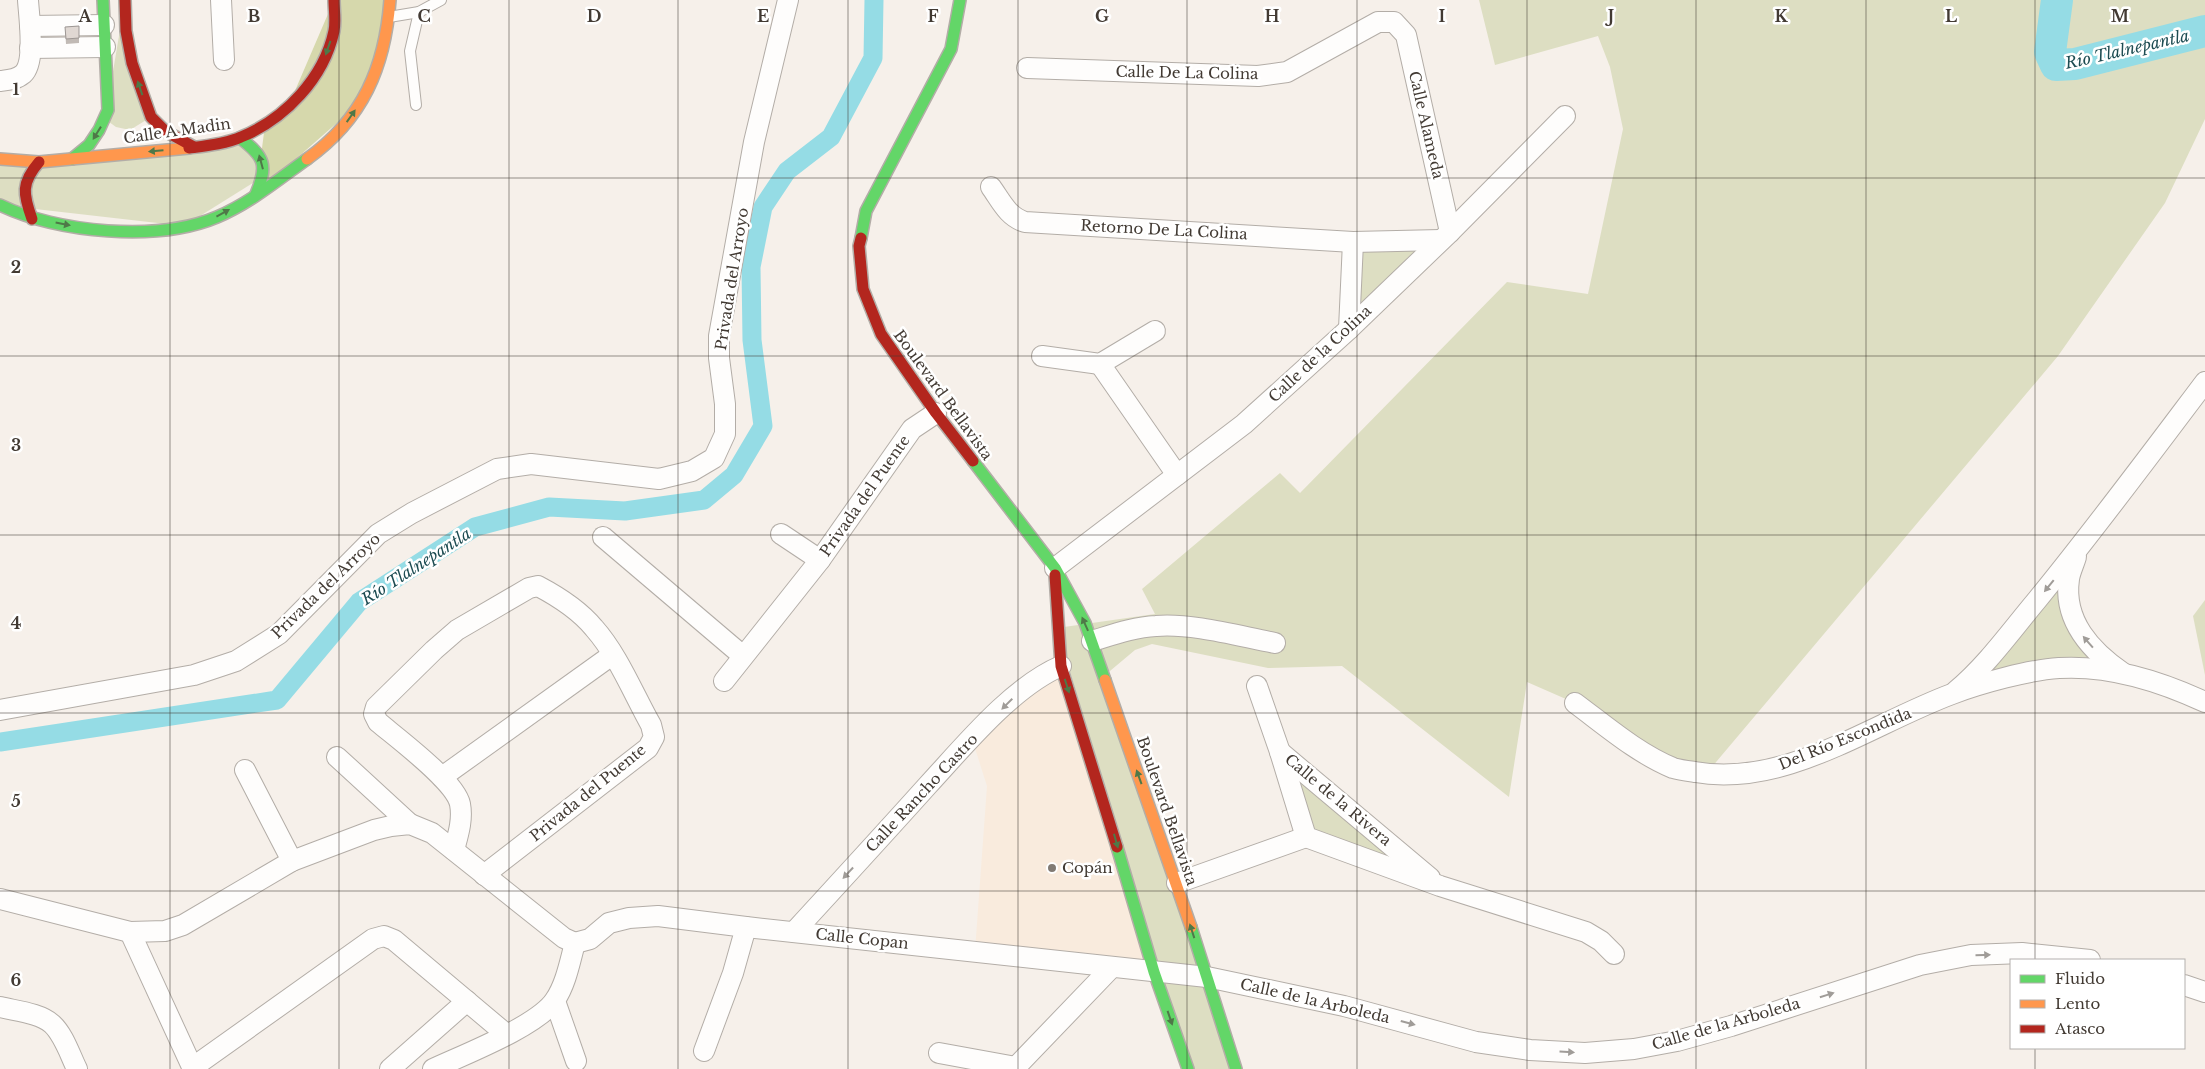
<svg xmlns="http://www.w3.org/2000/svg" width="2205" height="1069" font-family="'Libre Baskerville',serif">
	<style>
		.built { fill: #f9ebdd }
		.green { fill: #dddec2 }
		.forest { fill: #d6d8ac }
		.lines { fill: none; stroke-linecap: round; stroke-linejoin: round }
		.canal { stroke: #95dce5; stroke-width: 19 }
		.river { stroke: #95dce5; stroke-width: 32 }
		.lane-casing { stroke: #b3ada7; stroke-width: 12 }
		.street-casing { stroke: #b3ada7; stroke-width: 22 }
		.fast-casing { stroke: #b3ada7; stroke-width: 14 }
		.slow-casing { stroke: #b3ada7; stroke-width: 14 }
		.jam-casing { stroke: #b3ada7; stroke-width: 14 }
		.lane { stroke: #fefdfc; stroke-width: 10 }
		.street { stroke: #fefdfc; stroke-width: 20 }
		.fast { stroke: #63d668; stroke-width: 11 }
		.slow { stroke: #ff974d; stroke-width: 11 }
		.jam { stroke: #b3261e; stroke-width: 11 }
		.wall { fill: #c1bab5 }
		.building { fill: #e0d8d3; stroke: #9d9794 }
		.oneway { fill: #4f7848 }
		.oneway2 { fill: #a09c98 }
		.grid { fill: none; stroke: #423a33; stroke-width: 1; stroke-opacity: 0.55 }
		.poi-dot { fill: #817a73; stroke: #fff; stroke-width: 2 }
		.labels { text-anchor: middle; stroke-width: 5; stroke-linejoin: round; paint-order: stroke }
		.street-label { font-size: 15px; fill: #423a33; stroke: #fff }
		.poi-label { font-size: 15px; fill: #423a33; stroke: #fff; text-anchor: start }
		.water-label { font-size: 16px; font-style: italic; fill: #1d4c52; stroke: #fff }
		.grid-label { font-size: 16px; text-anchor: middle; font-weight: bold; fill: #423a33; stroke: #fff; stroke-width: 5; stroke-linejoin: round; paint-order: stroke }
	</style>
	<rect width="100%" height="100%" fill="#f6f0ea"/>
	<path class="built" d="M1061,666L1154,972L975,951L987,786L972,739Z"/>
	<g class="green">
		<path d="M125,0L151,117L130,130L116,127L105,119Z"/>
		<path d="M1479,0H2205V119L2165,203L2058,356L1706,774L1674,768L1575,703L1527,682L1509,797L1342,666L1268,668L1152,644L1135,650L1104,676L1236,1069H1188L1057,628L1155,614L1142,589L1280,473L1300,493L1507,282L1588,294L1623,129L1610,67L1598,36L1495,65Z"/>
		<path d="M240,138L264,176L184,226L0,205V159Z"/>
		<path d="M1441,240L1349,329L1353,242Z"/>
		<path d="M2071,563L2065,588L2105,668L1966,690Z"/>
		<path d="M2205,600V675L2193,616Z"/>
		<path d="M1280,752L1440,886L1306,837Z"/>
	</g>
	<path class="forest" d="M334,0H390L363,100L256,194L265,125L288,107Z"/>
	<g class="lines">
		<path class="canal" d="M0,742L277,700L359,602L475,527L549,507L625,511L704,500L734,475L763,426L752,340L751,267L763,207L787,171L831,137L873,58L874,0"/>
		<path class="river" d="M2057,0L2050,52L2056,65L2075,64L2205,31"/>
		<defs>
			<g id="lane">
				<path d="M389,17L419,12L441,0"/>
				<path d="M416,105L410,51L419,12"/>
			</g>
			<g id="street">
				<path d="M221,0L224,60"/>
				<path d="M30,26L104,25"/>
				<path d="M30,48L105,47"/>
				<path d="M1027,68L1258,76L1287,72L1378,22H1394L1406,35L1450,232"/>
				<path d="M0,81C8,80 16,80 23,74C36,62 29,18 28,0"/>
				<path d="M991,187C1001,201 1008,217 1025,222L1353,242L1441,240"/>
				<path d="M1349,329L1353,242"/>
				<path d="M1042,356L1100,364L1155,331"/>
				<path d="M1100,364L1177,475"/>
				<path d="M781,534L820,560"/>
				<path d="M603,537L743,656"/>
				<path d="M2076,557C2074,564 2070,572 2069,579C2063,621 2091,651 2123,673"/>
				<path d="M1055,568L1244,424L1349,329L1450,232L1565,116"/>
				<path d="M1092,641C1112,635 1134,627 1156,626C1192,623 1238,636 1275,643"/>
				<path d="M724,681L820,560L912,429L936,413"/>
				<path d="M1257,686L1280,752L1306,837L1440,886L1586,932L1601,941L1614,954"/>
				<path d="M1956,691C1987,665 2011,631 2037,600C2095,529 2150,455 2205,382"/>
				<path d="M1575,703C1606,726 1637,753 1673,768C1680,770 1688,771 1695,772C1785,788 1871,724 1952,694C1981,683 2029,670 2059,668C2109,665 2160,681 2205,702"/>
				<path d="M0,710L194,675L236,661L279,634L378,534L412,513L497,469L531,464L659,479L692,471L714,458L725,434V404L719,358V336L754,142L788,0"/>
				<path d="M1280,752L1430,878"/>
				<path d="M337,757L410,824"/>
				<path d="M245,770L292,861"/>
				<path d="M442,777L612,655"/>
				<path d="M454,850C458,835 463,820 460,804C455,781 397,738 378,722L374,714L376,707L434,650L457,630L529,588L538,586C557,596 580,611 594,628C618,655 633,693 651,725L654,737L648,748L484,875"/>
				<path d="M1177,883L1306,837"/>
				<path d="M0,899L130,932L165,931L183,925L292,861L374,830L391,826L410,824L432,833L564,938L575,943"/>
				<path d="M130,932L193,1069"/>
				<path d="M794,932C839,883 884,834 928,785C964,746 1012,687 1061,666"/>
				<path d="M575,943L590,939L609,923L629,918L658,916L746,927L1207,977L1344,1006L1476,1042L1530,1050L1585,1053L1634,1049L1677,1041L1731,1026L1920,965L1971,955L2022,953L2090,960"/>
				<path d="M2184,985L2205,992"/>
				<path d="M555,1001L576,1061"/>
				<path d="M0,1007C16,1011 40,1013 52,1024C64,1035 70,1055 77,1069"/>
				<path d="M704,1051L733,973L746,927"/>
				<path d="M939,1053L1016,1067"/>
				<path d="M192,1068L373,939L384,936L394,940L506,1034"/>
				<path d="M390,1069L467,1001"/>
				<path d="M433,1069C463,1055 538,1026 555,1000C566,984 570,961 575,943"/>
				<path d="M1014,1069L1112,967"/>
			</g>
			<g id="fast">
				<path d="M240,138C265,157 268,165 256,194"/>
				<path d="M72,159L89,145L99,130L108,110L103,0"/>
				<path d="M0,205C57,233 158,242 217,217C250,203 279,179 307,159"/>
				<path d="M861,238L866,211L951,49L960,0"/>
				<path d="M973,461L1055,568L1085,623L1105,680"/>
				<path d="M1117,847L1154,972L1188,1069"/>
				<path d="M1191,927L1236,1069"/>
			</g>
			<g id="slow">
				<path d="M0,159L39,162L189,148"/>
				<path d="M307,159C363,119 385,67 390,0"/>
				<path d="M1105,680L1191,927"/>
			</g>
			<g id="jam">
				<path d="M125,0L126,31L132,63L151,117L165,131L194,147"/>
				<path d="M189,148C205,146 226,144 241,137C285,119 324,78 334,31C336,21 334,10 334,0"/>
				<path d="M32,219C23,194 21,183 39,162"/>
				<path d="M861,238L859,246L863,289L881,334L936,413L973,461"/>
				<path d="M1055,575L1061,666L1117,847"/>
			</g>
		</defs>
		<use href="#lane" class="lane-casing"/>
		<use href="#street" class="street-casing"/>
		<use href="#fast" class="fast-casing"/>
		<use href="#slow" class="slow-casing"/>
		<use href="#jam" class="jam-casing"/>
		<use href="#lane" class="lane"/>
		<use href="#street" class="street"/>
		<use href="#fast" class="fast"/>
		<use href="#slow" class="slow"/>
		<use href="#jam" class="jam"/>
	</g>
	<path class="wall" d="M79,26V43L66,44L65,27Z"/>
	<path class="building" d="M79,26V38L66,39L65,27Z"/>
	<defs><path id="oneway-solid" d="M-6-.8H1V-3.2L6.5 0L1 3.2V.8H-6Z" transform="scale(1.25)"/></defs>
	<g class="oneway">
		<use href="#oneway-solid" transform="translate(328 48) rotate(109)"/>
		<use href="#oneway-solid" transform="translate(140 88) rotate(-109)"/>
		<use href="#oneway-solid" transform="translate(351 116) rotate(-55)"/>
		<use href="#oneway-solid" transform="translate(97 133) rotate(122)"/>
		<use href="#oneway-solid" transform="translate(156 151) rotate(175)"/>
		<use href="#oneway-solid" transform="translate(261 162) rotate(-105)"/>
		<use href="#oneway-solid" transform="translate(223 213) rotate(-29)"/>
		<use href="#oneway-solid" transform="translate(63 224) rotate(11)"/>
		<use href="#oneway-solid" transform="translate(1085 624) rotate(-114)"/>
		<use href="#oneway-solid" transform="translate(1067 686) rotate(72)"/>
		<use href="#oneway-solid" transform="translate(1139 777) rotate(-110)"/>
		<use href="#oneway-solid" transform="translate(1116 841) rotate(74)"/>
		<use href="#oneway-solid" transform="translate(1192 931) rotate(-108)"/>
		<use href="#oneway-solid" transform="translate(1170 1018) rotate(71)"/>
	</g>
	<g class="oneway2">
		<use href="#oneway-solid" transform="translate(2049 586) rotate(129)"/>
		<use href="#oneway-solid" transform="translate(2088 642) rotate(-131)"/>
		<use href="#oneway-solid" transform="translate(1007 704) rotate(135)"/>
		<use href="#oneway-solid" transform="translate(848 873) rotate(133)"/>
		<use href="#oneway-solid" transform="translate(1983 955) rotate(-2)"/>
		<use href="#oneway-solid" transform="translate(1827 995) rotate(-18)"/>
		<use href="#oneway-solid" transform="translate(1408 1023) rotate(15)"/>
		<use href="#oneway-solid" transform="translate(1567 1052) rotate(3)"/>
	</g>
	<path class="grid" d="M170,0V1069M339,0V1069M509,0V1069M678,0V1069M848,0V1069M1018,0V1069M1187,0V1069M1357,0V1069M1527,0V1069M1696,0V1069M1866,0V1069M2035,0V960M0,178H2205M0,356H2205M0,535H2205M0,713H2205M0,891H2205M2035,1048V1069"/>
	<circle class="poi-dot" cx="1052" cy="868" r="5"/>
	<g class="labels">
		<g class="street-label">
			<text transform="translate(1187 73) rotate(1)" y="5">Calle De La Colina</text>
			<text transform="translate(1426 125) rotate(77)" y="5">Calle Alameda</text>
			<text transform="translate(177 131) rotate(-8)" y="5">Calle A Madin</text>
			<text transform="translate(1164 230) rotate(3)" y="5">Retorno De La Colina</text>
			<text transform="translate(732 279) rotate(-81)" y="5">Privada del Arroyo</text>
			<text transform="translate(1320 354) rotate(-43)" y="5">Calle de la Colina</text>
			<text transform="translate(943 395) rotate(54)" y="5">Boulevard Bellavista</text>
			<text transform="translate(865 496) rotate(-55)" y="5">Privada del Puente</text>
			<text transform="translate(326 586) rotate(-44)" y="5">Privada del Arroyo</text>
			<text transform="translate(1845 739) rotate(-22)" y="5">Del Río Escondida</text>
			<text transform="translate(588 793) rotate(-39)" y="5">Privada del Puente</text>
			<text transform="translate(922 793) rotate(-47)" y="5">Calle Rancho Castro</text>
			<text transform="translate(1338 800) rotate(40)" y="5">Calle de la Rivera</text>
			<text transform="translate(1167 811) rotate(71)" y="5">Boulevard Bellavista</text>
			<text transform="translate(862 939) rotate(6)" y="5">Calle Copan</text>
			<text transform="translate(1315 1001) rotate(13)" y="5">Calle de la Arboleda</text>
			<text transform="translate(1726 1024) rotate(-16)" y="5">Calle de la Arboleda</text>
		</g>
		<g class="poi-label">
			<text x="1062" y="873">Copán</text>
		</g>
		<g class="water-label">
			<text transform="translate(2127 49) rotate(-13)" y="6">Río Tlalnepantla</text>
			<text transform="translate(416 566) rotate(-33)" y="6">Río Tlalnepantla</text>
		</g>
	</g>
	<g class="grid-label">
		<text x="85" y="22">A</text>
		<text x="254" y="22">B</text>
		<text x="424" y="22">C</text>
		<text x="594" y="22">D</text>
		<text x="763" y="22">E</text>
		<text x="933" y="22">F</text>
		<text x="1102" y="22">G</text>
		<text x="1272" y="22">H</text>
		<text x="1442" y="22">I</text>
		<text x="1611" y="22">J</text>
		<text x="1781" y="22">K</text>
		<text x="1951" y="22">L</text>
		<text x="2120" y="22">M</text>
		<text x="16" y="95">1</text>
		<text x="16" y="273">2</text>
		<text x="16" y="451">3</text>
		<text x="16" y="629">4</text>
		<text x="16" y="807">5</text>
		<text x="16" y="986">6</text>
	</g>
	<rect x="2010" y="959" width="175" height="90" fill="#ffffff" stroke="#b3b0ad"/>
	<rect x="2020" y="975" width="25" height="8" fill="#63d668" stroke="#b3b0ad"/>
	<text x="2055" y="984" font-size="15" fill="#423a33">Fluido</text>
	<rect x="2020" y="1000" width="25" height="8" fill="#ff974d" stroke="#b3b0ad"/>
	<text x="2055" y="1009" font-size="15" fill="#423a33">Lento</text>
	<rect x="2020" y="1025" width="25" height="8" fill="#b3261e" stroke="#b3b0ad"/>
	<text x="2055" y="1034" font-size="15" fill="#423a33">Atasco</text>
</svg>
